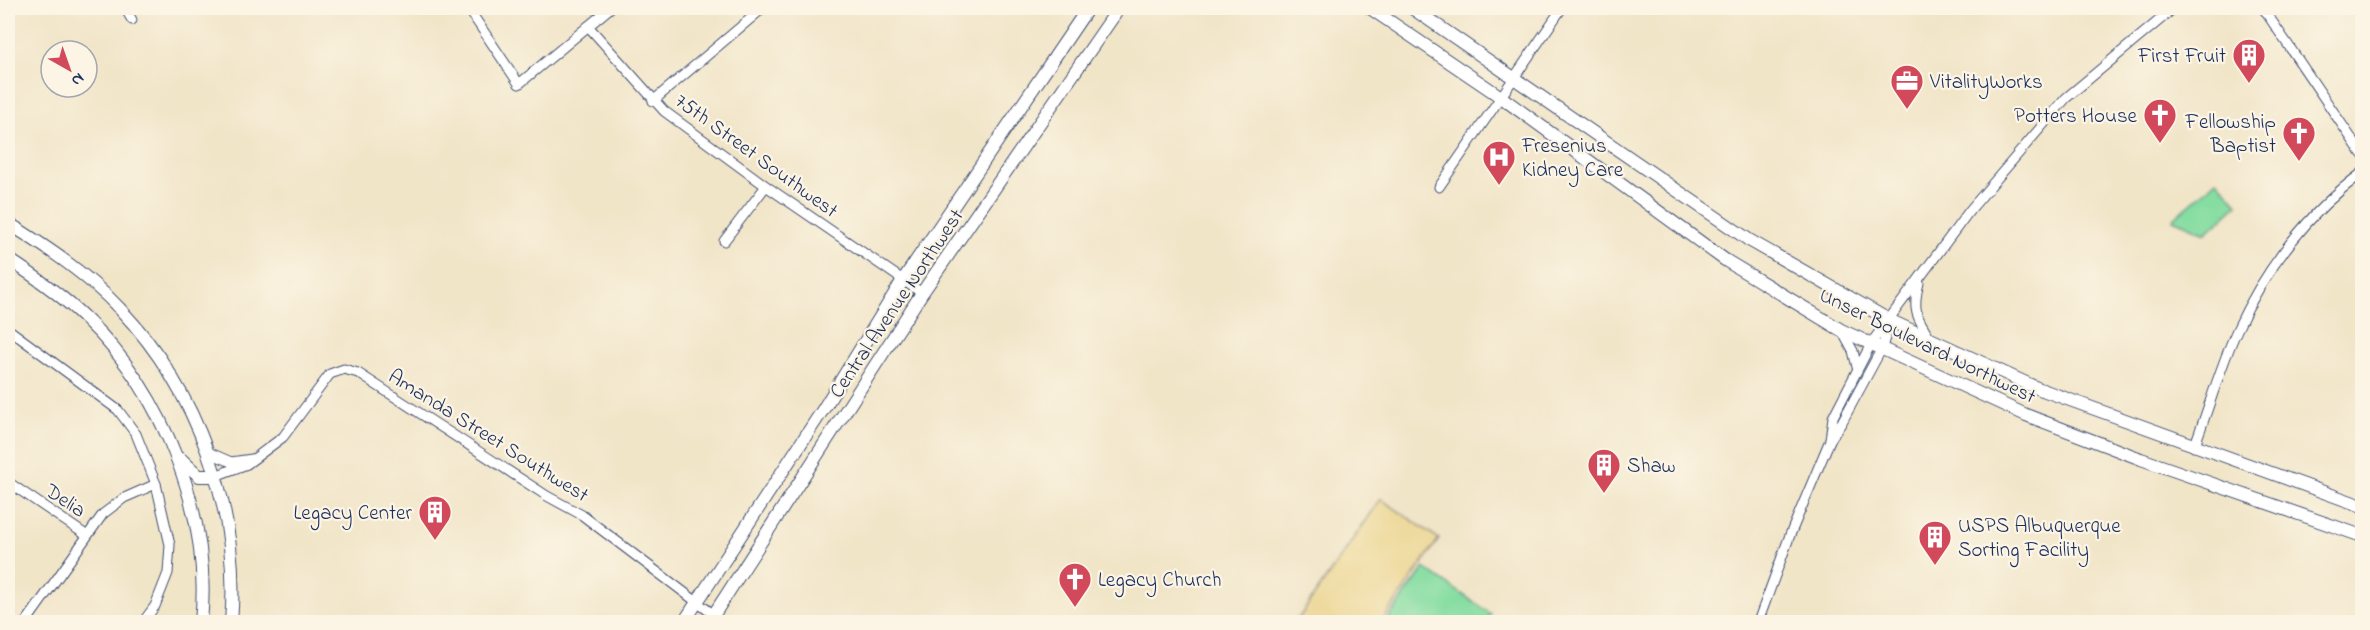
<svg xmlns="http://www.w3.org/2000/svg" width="2370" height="630" font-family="'Indie Flower',sans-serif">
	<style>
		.green { fill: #85dda1; stroke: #508680; stroke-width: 1.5 }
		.sand { fill: #eeda9e; stroke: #84847e; stroke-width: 1.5 }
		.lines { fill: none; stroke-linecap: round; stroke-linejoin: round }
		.minor-casing { stroke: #3b4a6e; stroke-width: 11 }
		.major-casing { stroke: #3b4a6e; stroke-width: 14 }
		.minor { stroke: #fff; stroke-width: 9 }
		.major { stroke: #fff; stroke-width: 12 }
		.labels { text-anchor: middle; stroke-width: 4.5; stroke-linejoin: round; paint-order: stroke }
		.poi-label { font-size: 21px; fill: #1b2f5e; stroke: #fcf5e5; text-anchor: start }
		.street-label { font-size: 21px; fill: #1b2f5e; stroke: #fcf5e5 }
	</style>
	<rect width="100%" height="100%" fill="#fcf5e5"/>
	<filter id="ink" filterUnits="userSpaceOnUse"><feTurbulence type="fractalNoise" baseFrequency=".0167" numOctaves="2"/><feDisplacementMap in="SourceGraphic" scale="12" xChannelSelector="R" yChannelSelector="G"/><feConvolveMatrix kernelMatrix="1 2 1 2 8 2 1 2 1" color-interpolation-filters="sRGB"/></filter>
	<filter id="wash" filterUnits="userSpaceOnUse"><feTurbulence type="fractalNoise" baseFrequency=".008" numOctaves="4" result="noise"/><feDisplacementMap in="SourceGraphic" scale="24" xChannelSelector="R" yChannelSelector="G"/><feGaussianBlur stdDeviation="1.35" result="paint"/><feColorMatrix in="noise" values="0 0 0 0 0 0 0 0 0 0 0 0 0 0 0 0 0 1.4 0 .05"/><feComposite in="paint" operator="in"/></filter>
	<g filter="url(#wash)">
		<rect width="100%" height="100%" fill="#f1e5c8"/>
		<g class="green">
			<path d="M2217,180L2238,204L2206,233L2173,219Z"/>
			<path d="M1424,568L1491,614L1484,622H1386Z"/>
		</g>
		<path class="sand" d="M1381,499L1439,539L1382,622H1296Z"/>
	</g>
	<g filter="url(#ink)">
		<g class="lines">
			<defs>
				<g id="minor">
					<path d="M125,8L132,20"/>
					<path d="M468,8L519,84L610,8"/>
					<path d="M2263,8L2362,154"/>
					<path d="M588,26L664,111L766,186L922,293"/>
					<path d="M653,101L763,8"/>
					<path d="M1439,187L1562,8"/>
					<path d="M724,241L766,186"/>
					<path d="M1919,283C1912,309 1916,317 1931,339"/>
					<path d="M8,329L118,410L136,434L156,484L170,545L168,573L155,606L143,622"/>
					<path d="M1842,331L1853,351L1857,367"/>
					<path d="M1830,440L1833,417L1872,342L1970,210L2066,98L2174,8"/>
					<path d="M2194,447C2209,408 2220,367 2237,330C2265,269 2309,212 2362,173"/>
					<path d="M208,452L231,462L252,459"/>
					<path d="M215,476L247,464L283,437L330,374L344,369L358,373L547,496L582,515L714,615"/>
					<path d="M8,482L86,535"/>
					<path d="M26,622L103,514L124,498L156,484"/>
					<path d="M1758,622L1790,535L1830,440L1842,422L1882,348L1889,323"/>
				</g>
				<g id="major">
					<path d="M1370,8L1501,97L1725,260L1841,330L2026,415L2141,459L2362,536"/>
					<path d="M1412,8L1749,240L1889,320L2037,388L2362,506"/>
					<path d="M8,223C48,248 87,274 120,309C197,390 241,510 231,622"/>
					<path d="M8,259C36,277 63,296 87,320C164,394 212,516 201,622"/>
					<path d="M181,459L199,476H215"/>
					<path d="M684,622L824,408L903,280L1088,8"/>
					<path d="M709,622L922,293L1119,8"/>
				</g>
			</defs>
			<use href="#minor" class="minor-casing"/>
			<use href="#major" class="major-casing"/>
			<use href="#minor" class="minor"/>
			<use href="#major" class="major"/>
		</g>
	</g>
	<defs>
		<symbol id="building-pin" viewBox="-11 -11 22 30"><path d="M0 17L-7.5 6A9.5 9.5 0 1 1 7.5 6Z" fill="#d1495b" stroke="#fcf5e5"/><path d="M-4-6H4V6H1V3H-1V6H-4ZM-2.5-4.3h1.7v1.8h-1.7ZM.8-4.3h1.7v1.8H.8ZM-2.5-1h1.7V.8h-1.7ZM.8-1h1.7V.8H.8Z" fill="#fff"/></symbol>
		<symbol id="office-pin" viewBox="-11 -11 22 30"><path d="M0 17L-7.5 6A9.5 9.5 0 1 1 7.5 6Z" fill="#d1495b" stroke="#fcf5e5"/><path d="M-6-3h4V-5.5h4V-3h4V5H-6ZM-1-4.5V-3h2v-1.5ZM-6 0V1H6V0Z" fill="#fff"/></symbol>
		<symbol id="church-pin" viewBox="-11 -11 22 30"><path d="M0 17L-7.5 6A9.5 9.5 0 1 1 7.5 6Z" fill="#d1495b" stroke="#fcf5e5"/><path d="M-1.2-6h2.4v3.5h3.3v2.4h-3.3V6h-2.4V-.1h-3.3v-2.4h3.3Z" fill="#fff"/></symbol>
		<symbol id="hospital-pin" viewBox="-11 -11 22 30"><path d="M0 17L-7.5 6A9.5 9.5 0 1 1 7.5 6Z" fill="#d1495b" stroke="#fcf5e5"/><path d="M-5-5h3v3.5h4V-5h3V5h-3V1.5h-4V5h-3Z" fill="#fff"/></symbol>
	</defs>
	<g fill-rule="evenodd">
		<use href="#building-pin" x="2230" y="36" width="38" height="52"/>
		<use href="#office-pin" x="1888" y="62" width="38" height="52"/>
		<use href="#church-pin" x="2141" y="96" width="38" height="52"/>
		<use href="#church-pin" x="2280" y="114" width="38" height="52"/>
		<use href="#hospital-pin" x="1480" y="138" width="38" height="52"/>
		<use href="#building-pin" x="1585" y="446" width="38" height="52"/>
		<use href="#building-pin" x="416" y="493" width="38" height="52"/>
		<use href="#building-pin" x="1916" y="518" width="38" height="52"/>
		<use href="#church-pin" x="1056" y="560" width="38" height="52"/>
	</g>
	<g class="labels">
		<g class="poi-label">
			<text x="2226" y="62" text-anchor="end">First Fruit</text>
			<text x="1930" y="88">VitalityWorks</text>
			<text x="2137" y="122" text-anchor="end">Potters House</text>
			<text x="2276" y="128" text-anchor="end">Fellowship<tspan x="2276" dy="24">Baptist</tspan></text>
			<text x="1522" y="152">Fresenius<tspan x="1522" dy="24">Kidney Care</tspan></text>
			<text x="1627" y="472">Shaw</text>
			<text x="412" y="519" text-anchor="end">Legacy Center</text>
			<text x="1958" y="532">USPS Albuquerque<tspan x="1958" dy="24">Sorting Facility</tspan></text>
			<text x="1098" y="586">Legacy Church</text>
		</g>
		<g class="street-label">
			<text transform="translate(757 155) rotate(36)" y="7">75th Street Southwest</text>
			<text transform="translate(896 303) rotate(-56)" y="7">Central Avenue Northwest</text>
			<text transform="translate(1928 345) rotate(26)" y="7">Unser Boulevard Northwest</text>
			<text transform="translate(489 435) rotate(32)" y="7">Amanda Street Southwest</text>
			<text transform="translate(66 500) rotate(34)" y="7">Delia</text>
		</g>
	</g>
	<rect width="2370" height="630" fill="none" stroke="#fcf5e5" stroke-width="30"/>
	<g transform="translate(69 69) rotate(140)"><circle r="28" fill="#fcf5e5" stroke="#a2a6af" stroke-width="1.5"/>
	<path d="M0-4.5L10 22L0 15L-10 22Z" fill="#d1495b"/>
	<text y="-9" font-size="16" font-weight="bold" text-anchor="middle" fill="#1b2f5e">N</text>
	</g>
</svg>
